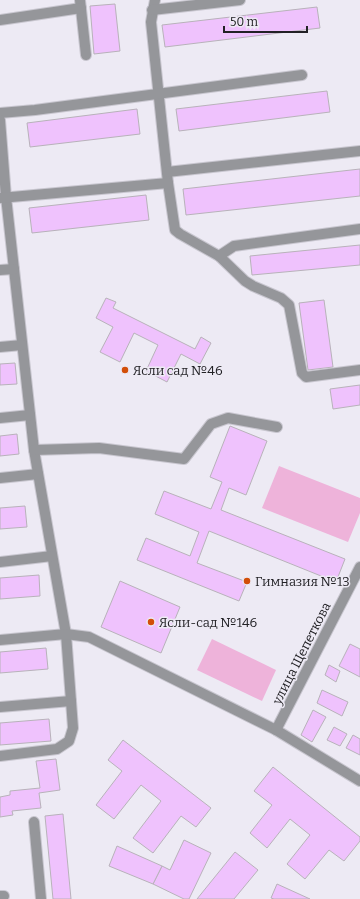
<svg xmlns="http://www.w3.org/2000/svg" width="360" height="899" font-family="Bitter,serif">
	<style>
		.pitch { fill: #eeb3da }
		.building { fill: #efc2fd; stroke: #b8b2ba }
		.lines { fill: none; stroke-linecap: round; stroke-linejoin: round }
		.minor-casing { stroke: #c8c6cf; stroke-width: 12 }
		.minor { stroke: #95969a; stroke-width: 10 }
		.poi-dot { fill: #d24e08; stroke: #edeaf4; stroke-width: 1.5 }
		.labels { text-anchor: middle; stroke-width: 3; stroke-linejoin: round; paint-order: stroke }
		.poi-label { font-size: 13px; fill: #222125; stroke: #edeaf4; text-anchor: start }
		.street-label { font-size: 13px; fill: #222125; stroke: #edeaf4 }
	</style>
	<rect width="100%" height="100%" fill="#edeaf4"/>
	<g class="pitch">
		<path d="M279,466L360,498V513L348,542L262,508Z"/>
		<path d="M212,639L276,670L262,701L197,670Z"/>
	</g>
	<g class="building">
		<path d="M115,4L120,51L94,54L90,6Z"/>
		<path d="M317,7L320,28L165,47L162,25Z"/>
		<path d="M327,91L330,112L179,131L176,109Z"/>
		<path d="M137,109L140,134L30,147L27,123Z"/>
		<path d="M360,169V196L186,215L183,189Z"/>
		<path d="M146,195L149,220L32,233L29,208Z"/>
		<path d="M360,245V265L252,275L250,256Z"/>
		<path d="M106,298L116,302L113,308L195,349L201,337L211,343L200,364L181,354L167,382L146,371L158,345L134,333L120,362L100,352L113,327L96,318Z"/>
		<path d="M324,300L333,367L308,370L299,303Z"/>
		<path d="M15,363L17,384L0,385V364Z"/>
		<path d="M360,385V405L333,409L330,389Z"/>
		<path d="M230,426L267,441L246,495L229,488L221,510L345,559L336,582L209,531L197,563L247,582L239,601L137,560L146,538L190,556L199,532L155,514L164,491L211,509L222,482L210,477Z"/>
		<path d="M17,434L19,454L0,456V436Z"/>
		<path d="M25,506L27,527L0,529V508Z"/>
		<path d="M39,575L40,596L0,599V578Z"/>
		<path d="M120,581L180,607L161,653L101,627Z"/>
		<path d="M350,644L360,649V677L339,666Z"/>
		<path d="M46,648L48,669L0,673V652Z"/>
		<path d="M329,665L340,671L336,682L325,675Z"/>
		<path d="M322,690L348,702L342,716L317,703Z"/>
		<path d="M313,710L326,717L312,742L301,735Z"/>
		<path d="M49,719L51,741L0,745V723Z"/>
		<path d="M334,727L347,734L340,746L327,740Z"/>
		<path d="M353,735L360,739V755L346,748Z"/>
		<path d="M123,740L211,808L196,827L181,816L153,853L133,838L161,801L141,785L114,819L96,805L122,771L108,760Z"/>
		<path d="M56,759L60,790L39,793L41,808L12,811L13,815L0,817V797L10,795V791L40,788L36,761Z"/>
		<path d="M273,767L360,837V841L344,861L329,850L305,879L287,864L310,835L290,819L267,848L250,833L272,805L254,791Z"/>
		<path d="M63,814L71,899H53L45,816Z"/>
		<path d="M184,840L211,853L189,899H184L153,884L162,866L170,870Z"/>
		<path d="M117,846L162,866L153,884L109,866Z"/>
		<path d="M235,852L258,870L234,899H197Z"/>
		<path d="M277,884L310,899H274L271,898Z"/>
	</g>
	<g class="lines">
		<defs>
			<g id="minor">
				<path d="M80,0L86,55"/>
				<path d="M155,0L151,22L168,183L175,230L180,234L219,256L245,281L253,286L281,298L289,305L302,373L306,377L360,370"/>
				<path d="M152,10L240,0"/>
				<path d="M0,20L81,8"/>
				<path d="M0,113L35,110L302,75"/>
				<path d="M0,120L6,197L34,450L66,634L73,728L69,741L57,749L0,756"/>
				<path d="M167,172L360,151"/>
				<path d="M0,198L168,183"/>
				<path d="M219,256L234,246L360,229"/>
				<path d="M0,270L14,269"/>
				<path d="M0,347L22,345"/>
				<path d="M0,418L30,415"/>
				<path d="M34,450L99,448L184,459L211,424L228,418L277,427"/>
				<path d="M0,478L38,474"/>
				<path d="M0,562L52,556"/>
				<path d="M0,640L66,634L89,637L276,730L360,781"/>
				<path d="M0,707L71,701"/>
				<path d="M276,730L360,567"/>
				<path d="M34,822L41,899"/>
				<path d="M0,896H4"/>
			</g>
		</defs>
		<use href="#minor" class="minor-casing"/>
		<use href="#minor" class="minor"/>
	</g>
	<g class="poi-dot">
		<circle cx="125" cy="370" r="4"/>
		<circle cx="247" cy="581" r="4"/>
		<circle cx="151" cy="622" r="4"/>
	</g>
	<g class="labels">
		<g class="poi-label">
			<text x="133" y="375">Ясли сад №46</text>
			<text x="255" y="586">Гимназия №13</text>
			<text x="159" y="627">Ясли-сад №146</text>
		</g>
		<g class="street-label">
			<text transform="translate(301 653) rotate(-63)" y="5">улица Щепеткова</text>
		</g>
	</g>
	<path d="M224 26v6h83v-6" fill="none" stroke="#222125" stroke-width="2"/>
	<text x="230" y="26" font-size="12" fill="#222125" stroke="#edeaf4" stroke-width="3" paint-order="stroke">50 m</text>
</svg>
